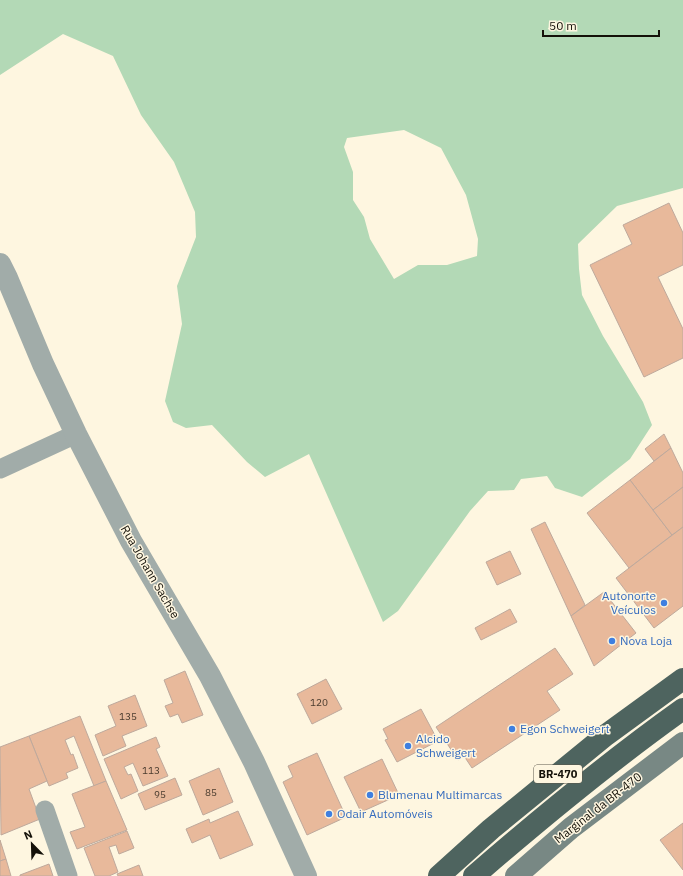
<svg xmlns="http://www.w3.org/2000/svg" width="683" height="876" font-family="'IBM Plex Sans',sans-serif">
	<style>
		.green { fill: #b3d9b6; fill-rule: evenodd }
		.building { fill: #e8b99b; stroke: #bea99c }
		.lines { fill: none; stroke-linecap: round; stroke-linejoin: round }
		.minor { stroke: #a1aca9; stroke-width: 19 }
		.tertiary { stroke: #a1aca9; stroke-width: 22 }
		.secondary { stroke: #788884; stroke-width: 22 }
		.trunk { stroke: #4e645f; stroke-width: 22 }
		.shop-dot { fill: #3f7fe0; stroke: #fef6e0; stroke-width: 1.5 }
		.labels { text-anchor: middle; stroke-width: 3; stroke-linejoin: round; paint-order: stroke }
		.number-label { font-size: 10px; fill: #493b2e }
		.shield { fill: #fef6e0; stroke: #5a564a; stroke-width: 1 }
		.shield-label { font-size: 11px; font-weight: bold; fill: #141109 }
		.street-label { font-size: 12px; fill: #141109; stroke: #fef6e0 }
		.shop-label { font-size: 12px; fill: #366cbe; stroke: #fef6e0; text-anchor: start }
	</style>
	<rect width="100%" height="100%" fill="#fef6e0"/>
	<path class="green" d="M0,0H683V188L617,206L578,244L579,269L582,295L603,336L643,402L652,425L630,459L582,497L555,488L547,476L521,479L514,490L488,491L470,511L398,611L383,622L309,454L265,477L247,462L212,425L186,428L173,422L165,401L182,324L177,286L196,237L195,212L174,162L141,115L113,56L63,34L0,75ZM404,130L441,148L466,195L478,239L477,256L447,265H418L394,279L370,239L364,217L353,200V172L344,147L347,138Z"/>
	<g class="building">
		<path d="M669,203L683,233V265L658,277L683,329V358L644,377L590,265L632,244L623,225Z"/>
		<path d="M664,434L671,448L654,461L645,449Z"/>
		<path d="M671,448L683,473V487L653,510L630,480Z"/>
		<path d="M630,480L672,535L629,568L587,513Z"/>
		<path d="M683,487V527L672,535L653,510Z"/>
		<path d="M545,522L585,605L571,616L531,529Z"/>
		<path d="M683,527V606L654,628L616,578Z"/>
		<path d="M510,551L521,574L497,585L486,562Z"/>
		<path d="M604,592L636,633L594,666L571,616Z"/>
		<path d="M510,609L517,622L481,640L475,628Z"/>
		<path d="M555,648L573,674L547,691L560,710L472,768L464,756L458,760L436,727Z"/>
		<path d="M185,671L203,715L182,723L178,714L170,717L165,706L173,703L164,680Z"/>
		<path d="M326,679L342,709L312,724L297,694Z"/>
		<path d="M135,695L147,726L122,736L126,746L103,756L95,735L116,726L108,706Z"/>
		<path d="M421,709L438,741L397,762L385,740L388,739L383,729Z"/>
		<path d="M80,716L106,781L94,786L74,736L65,740L71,755L73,754L78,768L66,773L68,778L49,786L29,736Z"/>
		<path d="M29,736L47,781L29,789L40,819L1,835L0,747Z"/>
		<path d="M156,737L160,747L156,749L168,776L143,786L133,763L124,767L128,775L131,774L138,791L121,799L104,759Z"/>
		<path d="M317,753L346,817L307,835L283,782L293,777L288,766Z"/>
		<path d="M382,759L399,795L361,812L344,777Z"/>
		<path d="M219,768L233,802L203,815L189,781Z"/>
		<path d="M175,778L182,795L145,810L138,794Z"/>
		<path d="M106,781L127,830L77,849L70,832L85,827L72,794Z"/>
		<path d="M238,811L253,845L220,859L210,835L192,843L186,829L209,819L210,823Z"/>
		<path d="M683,823V870L660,840Z"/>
		<path d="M127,831L134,848L119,854L116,845L109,847L118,872L109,876H95L84,848Z"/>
		<path d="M0,840L6,859L0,861Z"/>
		<path d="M6,859L11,876H0V861Z"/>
		<path d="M49,864L53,876H20V875Z"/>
		<path d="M139,865L143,876H118L117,874Z"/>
	</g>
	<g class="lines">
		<g class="minor">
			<path d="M0,469L76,434"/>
			<path d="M45,810L68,876"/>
		</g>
		<path class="tertiary" d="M0,264L7,278L43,364L76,434L131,541L210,676L254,762L306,876"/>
		<path class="secondary" d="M516,876L571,828L683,743"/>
		<g class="trunk">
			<path d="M439,876L491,829L606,735L683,679"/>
			<path d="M474,876C541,818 610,761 683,709"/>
		</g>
	</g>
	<g class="shop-dot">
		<circle cx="664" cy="603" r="4"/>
		<circle cx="612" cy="641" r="4"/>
		<circle cx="512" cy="729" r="4"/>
		<circle cx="408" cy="746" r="4"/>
		<circle cx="370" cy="795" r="4"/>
		<circle cx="329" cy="814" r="4"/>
	</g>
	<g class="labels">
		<g class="number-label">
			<text x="319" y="706">120</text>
			<text x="128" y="720">135</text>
			<text x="151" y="774">113</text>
			<text x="211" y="796">85</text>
			<text x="160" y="798">95</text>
		</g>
		<rect class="shield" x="534" y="765" width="48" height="18" rx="3"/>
		<g class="shield-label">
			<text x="558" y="778">BR-470</text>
		</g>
		<g class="street-label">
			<text transform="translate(150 572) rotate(60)" y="4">Rua Johann Sachse</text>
			<text transform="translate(598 808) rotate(-38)" y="4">Marginal da BR-470</text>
		</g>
		<g class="shop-label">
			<text x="656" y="600" text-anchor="end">Autonorte<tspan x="656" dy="14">Veículos</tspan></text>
			<text x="620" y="645">Nova Loja</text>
			<text x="520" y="733">Egon Schweigert</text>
			<text x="416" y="743">Alcido<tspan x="416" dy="14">Schweigert</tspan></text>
			<text x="378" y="799">Blumenau Multimarcas</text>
			<text x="337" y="818">Odair Automóveis</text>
		</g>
	</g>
	<g transform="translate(32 844) rotate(337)" stroke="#fef6e0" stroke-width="3" paint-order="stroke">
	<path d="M0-3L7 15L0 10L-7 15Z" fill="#141109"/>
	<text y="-6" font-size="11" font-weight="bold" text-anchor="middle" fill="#141109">N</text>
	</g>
	<path d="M543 30v6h116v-6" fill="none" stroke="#141109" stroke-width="2"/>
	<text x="549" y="30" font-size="12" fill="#141109" stroke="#fef6e0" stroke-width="3" paint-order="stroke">50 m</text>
</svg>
